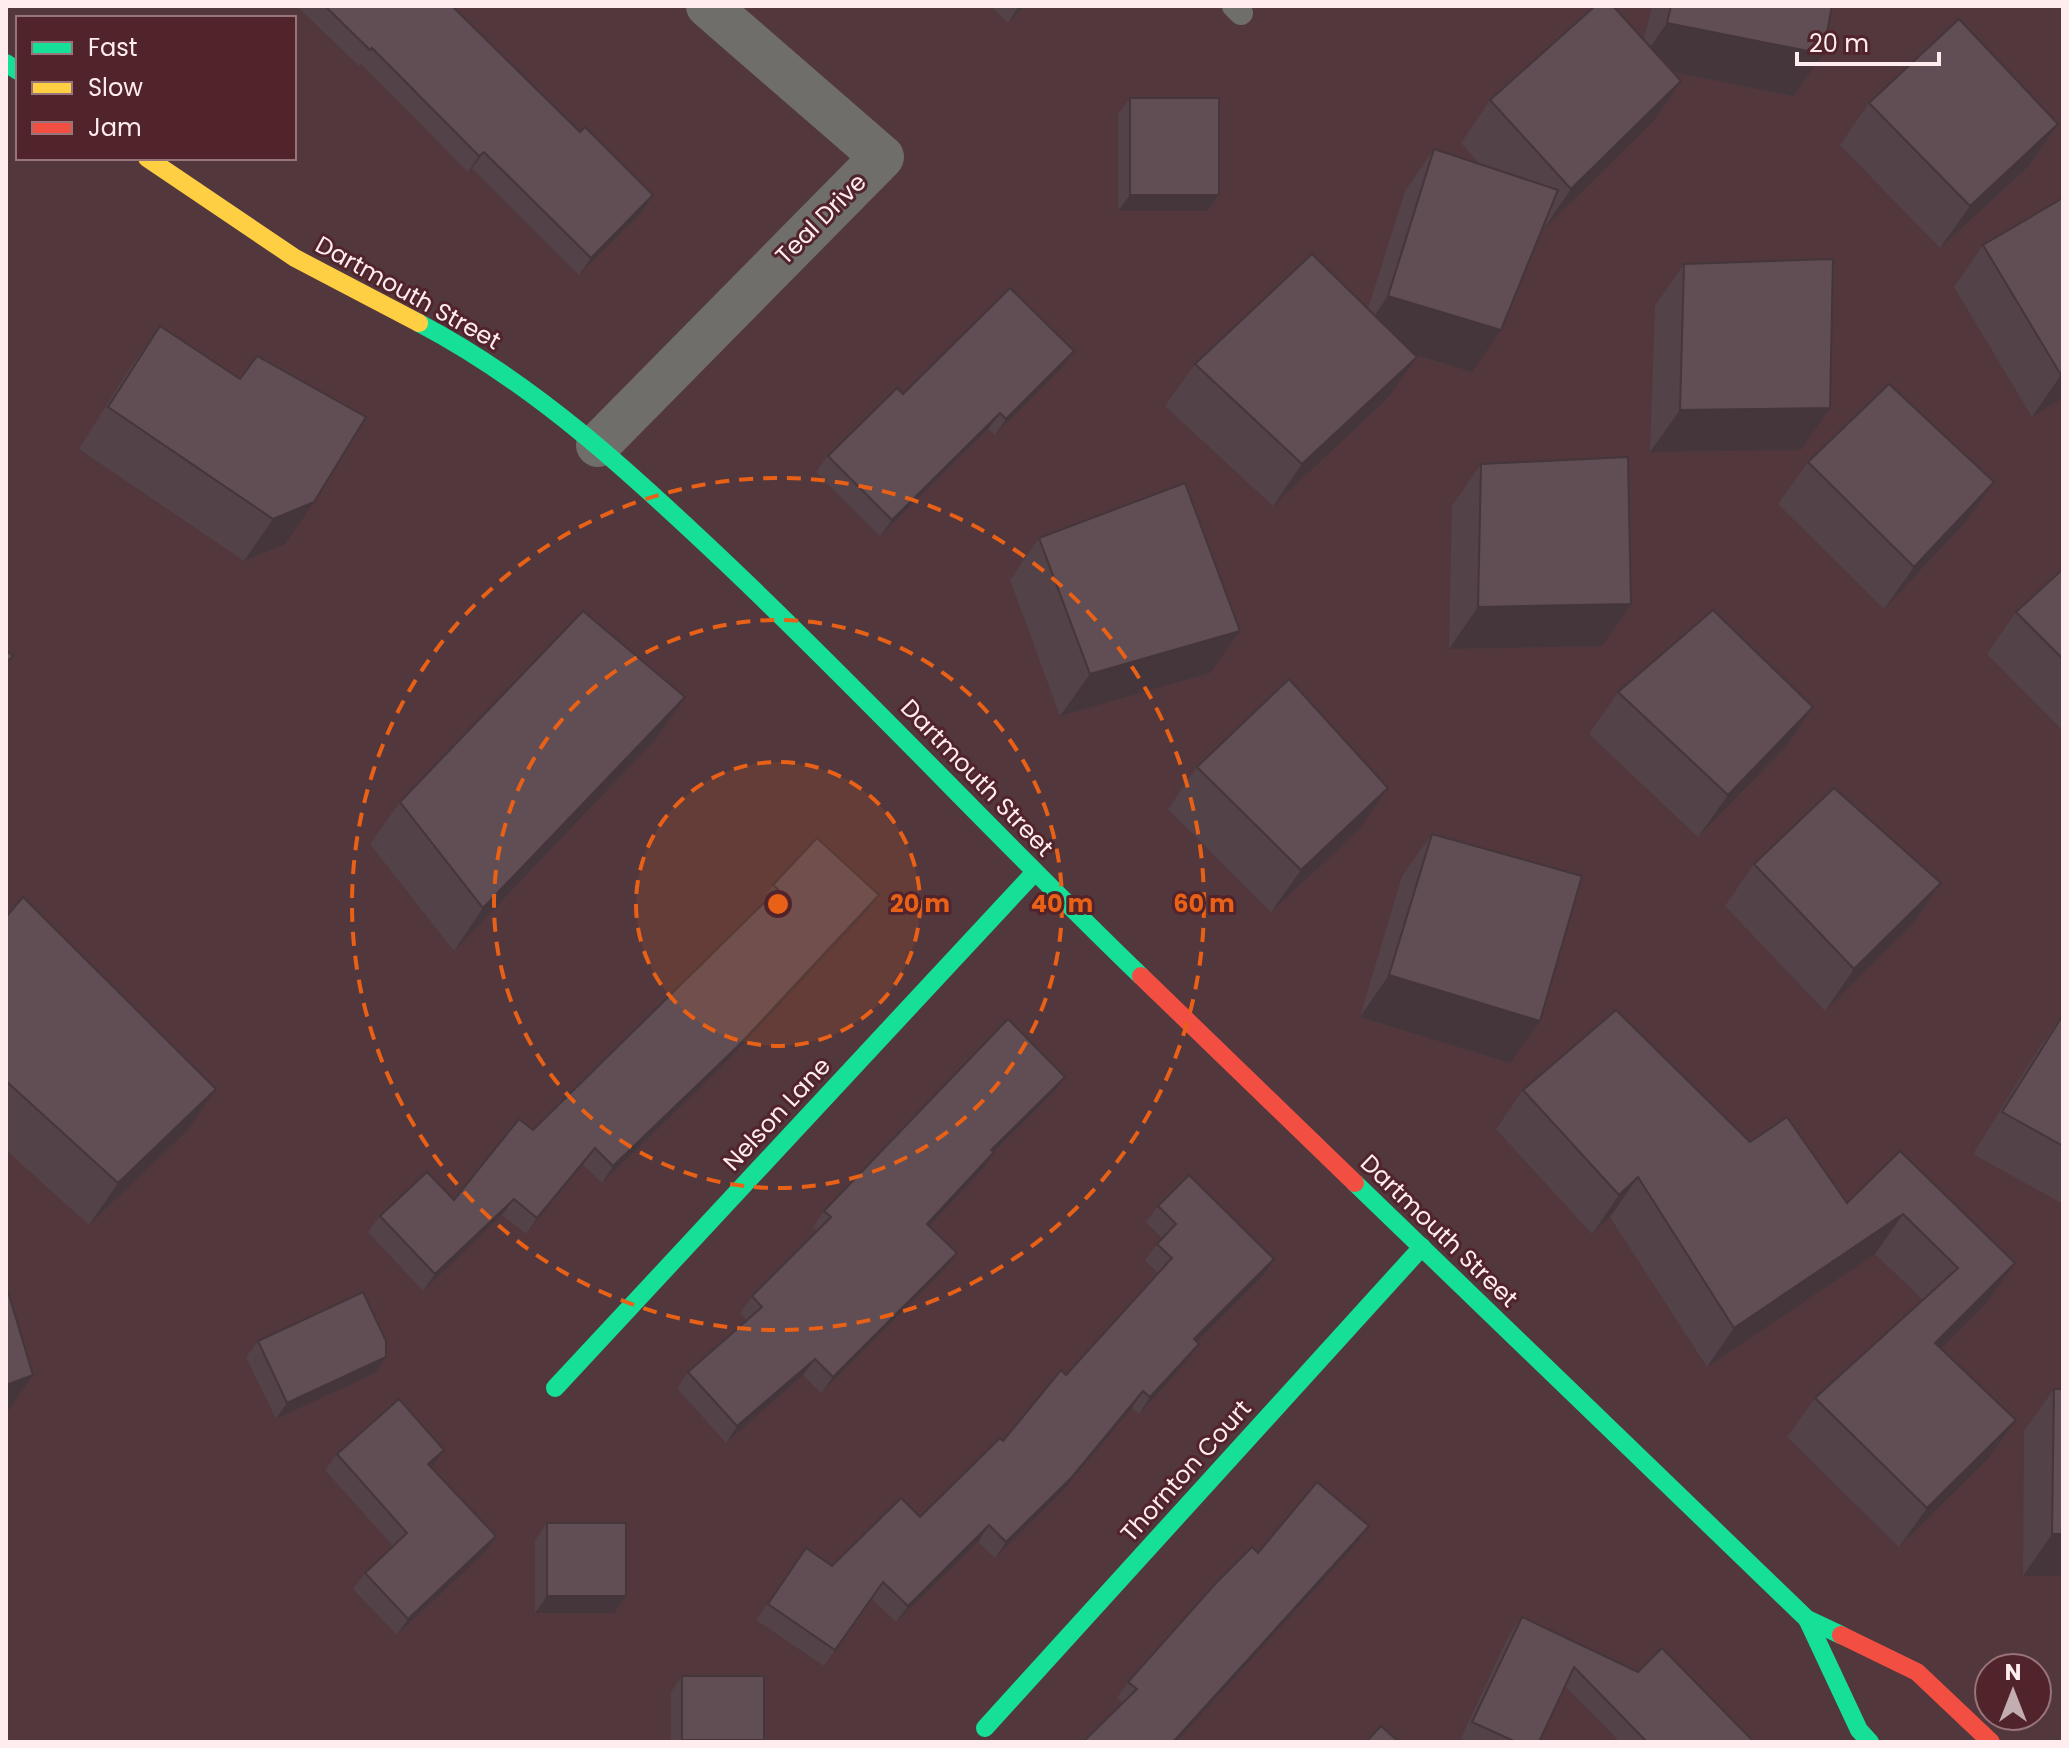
<svg xmlns="http://www.w3.org/2000/svg" width="2069" height="1748" font-family="Poppins,sans-serif">
	<style>
		.lines { fill: none; stroke-linecap: round; stroke-linejoin: round }
		.lane { stroke: #706e6a; stroke-width: 24 }
		.street { stroke: #706e6a; stroke-width: 44 }
		.fast { stroke: #16e098; stroke-width: 18 }
		.slow { stroke: #ffcf43; stroke-width: 18 }
		.jam { stroke: #f24e42; stroke-width: 18 }
		.wall { fill: #534248 }
		.shaded-wall { fill: #44363b }
		.building { fill: #614d54; stroke: #44363b; stroke-width: 2 }
		.ring { fill: none; stroke: #e96017; stroke-width: 4; stroke-dasharray: 14 10 }
		.labels { text-anchor: middle; stroke-width: 6; stroke-linejoin: round; paint-order: stroke }
		.street-label { font-size: 24px; fill: #ffecee; stroke: #51242c }
		.centre { fill: #e96017; stroke: #51242c; stroke-width: 4 }
		.ring-label { font-size: 24px; text-anchor: middle; font-weight: bold; fill: #e96017; stroke: #51242c; stroke-width: 6; stroke-linejoin: round; paint-order: stroke }
	</style>
	<rect width="100%" height="100%" fill="#52383d"/>
	<g class="lines">
		<path class="lane" d="M1234,6L1241,13"/>
		<path class="street" d="M598,445L882,157L708,6"/>
		<g class="fast">
			<path d="M6,63L18,71"/>
			<path d="M419,323C537,385 633,475 728,565C869,699 1001,841 1141,976"/>
			<path d="M1355,1183L1807,1619L1841,1635"/>
			<path d="M555,1388L1034,873"/>
			<path d="M1807,1619L1859,1730L1870,1742"/>
			<path d="M985,1728L1422,1247"/>
		</g>
		<path class="slow" d="M147,158L295,258L419,323"/>
		<g class="jam">
			<path d="M1141,976L1355,1183"/>
			<path d="M1841,1635L1917,1672L1991,1742"/>
		</g>
	</g>
	<g class="wall">
		<path d="M297,6H452L580,132L653,195L642,212L579,275L472,168L468,172L361,64L359,66Z"/>
		<path d="M991,6H1025L1008,23Z"/>
		<path d="M1652,6H1832L1793,96L1673,72L1652,123L1542,231L1472,372L1414,355L1387,399L1273,506L1165,406L1195,364L1368,309L1405,191L1434,149L1481,165L1461,143L1490,100L1644,40Z"/>
		<path d="M1130,98L1219,195L1207,211H1118V114Z"/>
		<path d="M1869,103L2058,124L2029,166L1940,248L1840,145Z"/>
		<path d="M2063,198V398L2032,417L1954,287L1983,245Z"/>
		<path d="M1684,264L1830,408L1801,450L1650,452L1655,306Z"/>
		<path d="M160,326L240,379L285,544L244,561L79,449L130,368Z"/>
		<path d="M1074,351L1062,368L995,435L988,429L880,536L816,472L828,456L903,394Z"/>
		<path d="M1808,462L1964,524L1884,609L1778,504Z"/>
		<path d="M1481,464L1602,646L1449,649L1452,506Z"/>
		<path d="M1039,538L1210,673L1060,716L1010,580Z"/>
		<path d="M2063,569V731L1987,654L2016,612Z"/>
		<path d="M1618,692L1784,749L1698,837L1589,734Z"/>
		<path d="M685,697L656,739L454,951L370,844L400,802Z"/>
		<path d="M1197,767L1359,830L1271,912L1168,809Z"/>
		<path d="M1432,834L1510,1063L1360,1017L1402,876Z"/>
		<path d="M1754,864L1941,883L1912,925L1825,1011L1725,906Z"/>
		<path d="M773,885L867,911L726,1062L602,1183L583,1164L526,1234L502,1215L423,1291L368,1232L380,1216L454,1200L533,1130L764,903L762,901Z"/>
		<path d="M6,917L187,1131L89,1225L6,1150Z"/>
		<path d="M2063,1014V1204L1973,1154L2039,1048Z"/>
		<path d="M1523,1090L1750,1142L1847,1203L1900,1151L2015,1263L1987,1303L1941,1349L2016,1420L1988,1459L1899,1547L1787,1437L1815,1398L1923,1300L1875,1254L1707,1367L1610,1217L1592,1234L1496,1129Z"/>
		<path d="M1053,1093L994,1152L983,1169L929,1226L957,1253L945,1269L821,1393L803,1375L726,1443L677,1388L688,1372L747,1320L740,1313L752,1296L817,1231L813,1227L824,1211Z"/>
		<path d="M1158,1206L1263,1276L1197,1342L1188,1360L1139,1414L1132,1408L1060,1494L995,1558L978,1542L896,1622L871,1598L824,1666L756,1620L806,1548L832,1566L920,1517L1003,1441L1066,1375L1158,1273L1145,1260L1162,1238L1146,1222Z"/>
		<path d="M258,1341L386,1357L375,1373L276,1419L246,1357Z"/>
		<path d="M2054,1389L2063,1576H2023L2024,1431Z"/>
		<path d="M337,1454L433,1466L431,1468L485,1552L397,1635L353,1589L365,1573L393,1546L325,1470Z"/>
		<path d="M547,1523L614,1613H535V1540Z"/>
		<path d="M1369,1526L1357,1543L1176,1742H1083L1123,1703L1117,1698L1128,1682L1258,1553Z"/>
		<path d="M1522,1617L1754,1742H1620L1565,1686L1539,1742H1469L1461,1738L1510,1633Z"/>
		<path d="M682,1676L764,1740L762,1742H671V1692Z"/>
	</g>
	<g class="shaded-wall">
		<path d="M1019,6H1025L1008,23Z"/>
		<path d="M1667,23L1823,54L1793,96L1638,65Z"/>
		<path d="M1681,81L1652,123L1542,231L1571,189Z"/>
		<path d="M2058,124L2029,166L1940,248L1970,206Z"/>
		<path d="M484,152L472,168L468,172L479,156Z"/>
		<path d="M653,195L642,212L579,275L591,258Z"/>
		<path d="M1130,195H1219L1207,211H1118Z"/>
		<path d="M1388,296L1501,330L1472,372L1359,338Z"/>
		<path d="M1074,351L1062,368L995,435L1006,419Z"/>
		<path d="M1417,357L1387,399L1273,506L1302,464Z"/>
		<path d="M2063,374V398L2032,417L2061,375Z"/>
		<path d="M1830,408L1801,450L1650,452L1680,410Z"/>
		<path d="M1000,413L988,429L880,536L892,520Z"/>
		<path d="M1994,482L1964,524L1884,609L1914,567Z"/>
		<path d="M314,502L285,544L244,561L273,519Z"/>
		<path d="M1631,604L1602,646L1449,649L1478,607Z"/>
		<path d="M1240,631L1210,673L1060,716L1090,674Z"/>
		<path d="M685,697L656,739L454,951L483,908Z"/>
		<path d="M1813,707L1784,749L1698,837L1728,795Z"/>
		<path d="M1388,788L1359,830L1271,912L1301,870Z"/>
		<path d="M1941,883L1912,925L1825,1011L1854,969Z"/>
		<path d="M879,895L867,911L726,1062L602,1183L613,1166Z"/>
		<path d="M1389,975L1540,1021L1510,1063L1360,1017Z"/>
		<path d="M1065,1077L1053,1093L980,1166L991,1150Z"/>
		<path d="M216,1089L187,1131L89,1225L118,1183Z"/>
		<path d="M595,1148L583,1164L526,1234L537,1218Z"/>
		<path d="M994,1152L983,1169L916,1240L927,1224Z"/>
		<path d="M1638,1177L1610,1217L1592,1234L1619,1195Z"/>
		<path d="M514,1199L502,1215L423,1291L435,1274Z"/>
		<path d="M1903,1214L1875,1254L1707,1367L1734,1328Z"/>
		<path d="M957,1253L945,1269L821,1393L833,1377Z"/>
		<path d="M1274,1259L1263,1276L1183,1356L1194,1339Z"/>
		<path d="M2015,1263L1987,1303L1908,1382L1935,1343Z"/>
		<path d="M1199,1344L1188,1360L1139,1414L1150,1397Z"/>
		<path d="M386,1357L375,1373L276,1419L287,1403Z"/>
		<path d="M815,1359L803,1375L726,1443L737,1426Z"/>
		<path d="M33,1375L6,1414V1385Z"/>
		<path d="M1143,1391L1132,1408L1060,1494L995,1558L1006,1542Z"/>
		<path d="M2016,1420L1988,1459L1899,1547L1927,1508Z"/>
		<path d="M444,1450L433,1466L417,1481L428,1464Z"/>
		<path d="M989,1525L978,1542L896,1622L908,1606Z"/>
		<path d="M1369,1526L1357,1543L1176,1742H1173Z"/>
		<path d="M2052,1534H2063V1576H2023Z"/>
		<path d="M496,1536L485,1552L397,1635L408,1619Z"/>
		<path d="M547,1596H626L614,1613H535Z"/>
		<path d="M682,1740H764L762,1742H681Z"/>
	</g>
	<g class="building">
		<path d="M325,6H452L580,132L585,127L653,195L591,258L484,152L479,156L372,48L370,50Z"/>
		<path d="M1595,6H1613L1681,81L1571,189L1490,100Z"/>
		<path d="M1671,6H1832L1823,54L1667,23Z"/>
		<path d="M1959,19L2058,124L1970,206L1869,103Z"/>
		<rect x="1130" y="98" width="89" height="97"/>
		<path d="M1434,149L1558,190L1501,330L1388,296Z"/>
		<path d="M2063,198V374L2061,375L1983,245Z"/>
		<path d="M1312,254L1417,357L1302,464L1195,364Z"/>
		<path d="M1833,259L1830,408L1680,410L1684,264Z"/>
		<path d="M1010,288L1074,351L1006,419L1000,413L892,520L828,456L897,388L903,394Z"/>
		<path d="M160,326L240,379L257,356L366,417L314,502L273,519L108,407Z"/>
		<path d="M1889,384L1994,482L1914,567L1808,462Z"/>
		<path d="M1628,457L1631,604L1478,607L1481,464Z"/>
		<path d="M1185,483L1240,631L1090,674L1039,538Z"/>
		<path d="M2063,569V659L2016,612Z"/>
		<path d="M1713,610L1813,707L1728,795L1618,692Z"/>
		<path d="M583,611L685,697L483,908L400,802Z"/>
		<path d="M6,650L13,656L6,663Z"/>
		<path d="M1289,679L1388,788L1301,870L1197,767Z"/>
		<path d="M1834,788L1941,883L1854,969L1754,864Z"/>
		<path d="M1432,834L1582,876L1540,1021L1389,975Z"/>
		<path d="M817,838L879,895L738,1046L613,1166L595,1148L537,1218L514,1199L435,1274L380,1216L427,1172L454,1200L519,1119L533,1130L778,889L773,885Z"/>
		<path d="M23,897L216,1089L118,1183L6,1081V917Z"/>
		<path d="M1616,1010L1750,1142L1787,1117L1847,1203L1900,1151L2015,1263L1935,1343L2016,1420L1927,1508L1815,1398L1958,1268L1903,1214L1734,1328L1638,1177L1619,1195L1523,1090Z"/>
		<path d="M2063,1015V1146L2002,1112Z"/>
		<path d="M1008,1019L1065,1077L991,1150L994,1152L927,1224L957,1253L833,1377L815,1359L737,1426L688,1372L762,1307L752,1296L831,1217L824,1211Z"/>
		<path d="M1189,1175L1274,1259L1194,1339L1199,1344L1150,1397L1143,1391L1072,1477L1006,1542L989,1525L908,1606L883,1582L835,1650L768,1604L806,1548L832,1566L901,1498L920,1517L1000,1438L1003,1441L1061,1370L1066,1375L1172,1258L1157,1244L1176,1224L1158,1206Z"/>
		<path d="M6,1285L33,1375L6,1385Z"/>
		<path d="M363,1292L386,1341V1357L287,1403L258,1341Z"/>
		<path d="M2054,1389H2063V1534H2052Z"/>
		<path d="M399,1399L444,1450L428,1464L496,1536L408,1619L365,1573L407,1533L337,1454Z"/>
		<path d="M1317,1482L1369,1526L1173,1742H1083L1137,1689L1128,1682L1216,1583L1252,1547L1258,1553Z"/>
		<rect x="547" y="1523" width="79" height="73"/>
		<path d="M1522,1617L1638,1672L1662,1648L1754,1742H1647L1574,1667L1539,1742H1516L1472,1722Z"/>
		<rect x="682" y="1676" width="82" height="64"/>
		<path d="M1381,1726L1399,1742H1366Z"/>
	</g>
	<circle cx="778" cy="904" r="142" fill="#e96017" fill-opacity=".12"/>
	<g class="ring">
		<circle cx="778" cy="904" r="142"/>
		<circle cx="778" cy="904" r="284"/>
		<circle cx="778" cy="904" r="426"/>
	</g>
	<g class="labels">
		<g class="street-label">
			<text transform="translate(821 219) rotate(-45)" y="8">Teal Drive</text>
			<text transform="translate(408 293) rotate(29)" y="8">Dartmouth Street</text>
			<text transform="translate(977 778) rotate(46)" y="8">Dartmouth Street</text>
			<text transform="translate(777 1114) rotate(-47)" y="8">Nelson Lane</text>
			<text transform="translate(1439 1231) rotate(44)" y="8">Dartmouth Street</text>
			<text transform="translate(1186 1471) rotate(-48)" y="8">Thornton Court</text>
		</g>
	</g>
	<circle cx="778" cy="904" r="12" class="centre"/>
	<g class="ring-label">
		<text x="920" y="912">20 m</text>
		<text x="1062" y="912">40 m</text>
		<text x="1204" y="912">60 m</text>
	</g>
	<rect width="2069" height="1748" fill="none" stroke="#ffecee" stroke-width="16"/>
	<rect x="16" y="16" width="280" height="144" fill="#51242c" stroke="#97747a" stroke-width="2"/>
	<rect x="32" y="42" width="40" height="12" fill="#16e098" stroke="#97747a" stroke-width="2"/>
	<text x="88" y="56" font-size="24" fill="#ffecee">Fast</text>
	<rect x="32" y="82" width="40" height="12" fill="#ffcf43" stroke="#97747a" stroke-width="2"/>
	<text x="88" y="96" font-size="24" fill="#ffecee">Slow</text>
	<rect x="32" y="122" width="40" height="12" fill="#f24e42" stroke="#97747a" stroke-width="2"/>
	<text x="88" y="136" font-size="24" fill="#ffecee">Jam</text>
	<g transform="translate(2013 1692)"><circle r="38" fill="#51242c" stroke="#97747a" stroke-width="2"/>
	<path d="M0-6L14 30L0 20L-14 30Z" fill="#c2adb0"/>
	<text y="-12" font-size="22" font-weight="bold" text-anchor="middle" fill="#ffecee">N</text>
	</g>
	<path d="M1797 52v12h142v-12" fill="none" stroke="#ffecee" stroke-width="4"/>
	<text x="1809" y="52" font-size="24" fill="#ffecee" stroke="#51242c" stroke-width="6" paint-order="stroke">20 m</text>
</svg>
